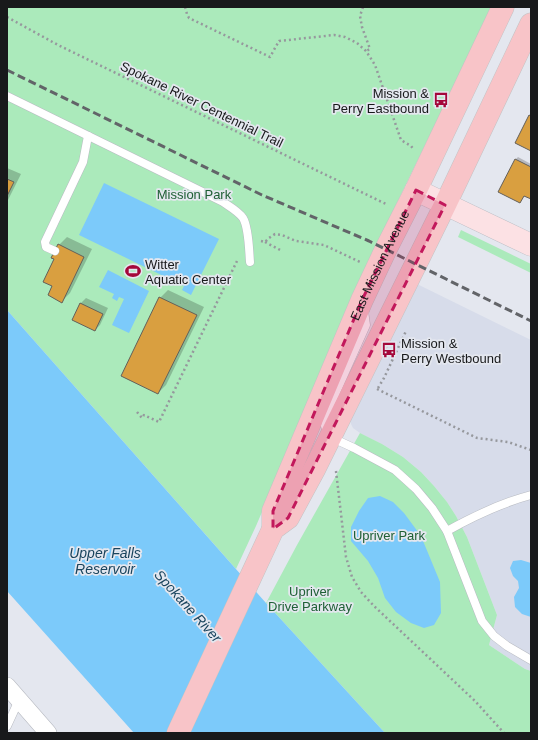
<svg xmlns="http://www.w3.org/2000/svg" width="538" height="740" font-family="Arial,sans-serif">
	<style>
		.built { fill: #d7dcea }
		.green { fill: #abeabb }
		.water { fill: #7ccafa }
		.shadow { fill: #0003 }
		.building { fill: #d99f40; stroke: #64605a }
		.lines { fill: none; stroke-linecap: round; stroke-linejoin: round }
		.service-casing { stroke: #b8bbc2; stroke-width: 9 }
		.minor-casing { stroke: #b8bbc2; stroke-width: 18 }
		.secondary-casing { stroke: #b8bbc2; stroke-width: 23 }
		.primary-casing { stroke: #c3c3c4; stroke-width: 23 }
		.path { stroke: #96989d; stroke-width: 2.5; stroke-dasharray: 2 3; stroke-linecap: butt }
		.service { stroke: #fff; stroke-width: 8 }
		.minor { stroke: #fff; stroke-width: 17 }
		.secondary { stroke: #fce1e4; stroke-width: 22 }
		.primary { stroke: #f8c4c8; stroke-width: 22 }
		.rail { stroke: #626468; stroke-width: 3; stroke-dasharray: 8 4; stroke-linecap: butt }
		.marked { fill: #c2185b; fill-opacity: 0.2; stroke: #c2185b; stroke-width: 3; stroke-dasharray: 8 5; stroke-linejoin: round }
		.labels { text-anchor: middle; stroke-width: 3.5; stroke-linejoin: round; paint-order: stroke }
		.poi-label { font-size: 13px; fill: #18191b; stroke: #e4e7ef; text-anchor: start }
		.street-label { font-size: 13px; fill: #18191b; stroke: #e4e7ef }
		.park-label { font-size: 13px; fill: #1f6036; stroke: #e4e7ef }
		.water-label { font-size: 14px; font-style: italic; fill: #19445d; stroke: #e4e7ef }
	</style>
	<rect width="100%" height="100%" fill="#e4e7ef"/>
	<path class="built" d="M415,283L531,340V671L525,669L489,645L497,615L467,537L456,516L447,502L434,486L421,472L403,457L382,444L360,433L353,428L351,424L350,420Z"/>
	<g class="green">
		<path d="M7,7H492L377,244L256,526L236,569L7,310Z"/>
		<path d="M461,230L531,264V273L458,237Z"/>
		<path d="M360,433L382,444L403,457L421,472L434,486L447,502L456,516L467,537L497,615L489,645L525,669L531,671V733H385L266,603L297,545Z"/>
	</g>
	<g class="water">
		<path d="M104,183L219,239L191,295L182,290L184,286L79,235Z"/>
		<path d="M108,270L149,291L129,333L112,325L124,299L119,297L117,301L112,298L114,294L99,287Z"/>
		<path d="M7,310L266,603L385,733H134L7,591Z"/>
		<path d="M380,496L393,502L404,513L421,536L440,582L441,613L434,625L424,628L411,623L396,612L385,598L378,578L368,561L351,541V527L359,511L368,498Z"/>
		<path d="M521,560L531,563V617L522,614L515,607L514,597L519,588L518,581L513,576L510,568L513,561Z"/>
	</g>
	<g class="shadow">
		<path d="M518,157L531,164V198L525,195L520,202L516,159Z"/>
		<path d="M7,168L21,174L7,202Z"/>
		<path d="M67,237L92,249L70,293L62,301L53,286L55,259L59,245Z"/>
		<path d="M168,290L204,307L166,385L158,393L160,298Z"/>
		<path d="M86,298L108,308L100,325L95,330L73,320L81,303Z"/>
	</g>
	<g class="building">
		<path d="M529,115L531,116V151L515,143Z"/>
		<path d="M515,159L531,167V199L524,196L520,203L498,192Z"/>
		<path d="M7,179L14,182L7,196Z"/>
		<path d="M58,244L84,257L62,303L48,295L52,286L43,282L54,259L51,258Z"/>
		<path d="M159,297L197,315L158,394L121,376Z"/>
		<path d="M80,303L103,314L95,331L72,320Z"/>
	</g>
	<g class="lines">
		<defs>
			<g id="service">
				<path d="M7,96L223,202C230,207 238,211 243,218C249,228 249,251 250,262"/>
				<path d="M55,251L46,247L45,242L83,162L88,136"/>
				<path d="M364,311L366,325L328,410L325,426L330,437L354,448L395,470L416,489L432,508L447,531L482,621L494,636L507,646L531,660"/>
				<path d="M447,531C474,516 501,503 531,495"/>
				<path d="M7,726L19,700"/>
			</g>
			<path id="minor" d="M7,686L48,733"/>
			<path id="secondary" d="M416,190L531,245"/>
			<g id="primary">
				<path id="s1" d="M273,529V511L362,300L386,249L416,190L503,7"/>
				<path d="M178,733L273,529L288,518L315,468L445,205L531,24"/>
			</g>
		</defs>
		<use href="#service" class="service-casing"/>
		<use href="#minor" class="minor-casing"/>
		<use href="#secondary" class="secondary-casing"/>
		<use href="#primary" class="primary-casing"/>
		<g class="path">
			<path d="M185,7L187,14L189,18L270,57L279,41L334,35L345,37L357,43L366,51L375,65L401,140L411,146L414,150"/>
			<path d="M363,7L360,16L362,27L370,49L366,51"/>
			<path d="M7,17L58,45L388,205"/>
			<path d="M261,241L265,242L269,238L275,234L282,235L296,241L324,245L360,262"/>
			<path d="M265,242L282,251"/>
			<path d="M378,388L384,378L406,331"/>
			<path d="M377,389L477,438L508,442L531,450"/>
			<path d="M137,412L142,418L144,415L146,416L159,422L237,261"/>
			<path d="M336,471L346,557L352,577L361,592L374,606L475,701L504,733"/>
		</g>
		<use href="#service" class="service"/>
		<use href="#minor" class="minor"/>
		<use href="#secondary" class="secondary"/>
		<use href="#primary" class="primary"/>
		<path class="rail" d="M7,70L262,195L369,241L531,321"/>
	</g>
	<path class="marked" d="M416,190L445,205L288,518L273,529V511L362,300Z"/>
	<defs>
		<symbol id="bus-bare" viewBox="-9 -9 18 18"><path d="M-5-6H5V4H4V6H2V4H-2V6H-4V4H-5ZM-3.5-4V0h7V-4ZM-3.5 1.2v1.5H-2V1.2ZM2 1.2v1.5H3.5V1.2Z" fill="#a4083a" stroke="#e4e7ef" stroke-width="2.5" paint-order="stroke"/></symbol>
		<symbol id="stadium-bare" viewBox="-9 -9 18 18"><path d="M0-5a6.5 5 0 1 0 0 10a6.5 5 0 1 0 0-10ZM-3.5-1.8h7v3.6h-7Z" fill="#a4083a" stroke="#e4e7ef" stroke-width="2.5" paint-order="stroke"/></symbol>
	</defs>
	<g fill-rule="evenodd">
		<use href="#bus-bare" x="430" y="89" width="22" height="22"/>
		<use href="#stadium-bare" x="122" y="260" width="22" height="22"/>
		<use href="#bus-bare" x="378" y="339" width="22" height="22"/>
	</g>
	<g class="labels">
		<g class="poi-label">
			<text x="429" y="98" text-anchor="end">Mission &amp;<tspan x="429" dy="15">Perry Eastbound</tspan></text>
			<text x="145" y="269">Witter<tspan x="145" dy="15">Aquatic Center</tspan></text>
			<text x="401" y="348">Mission &amp;<tspan x="401" dy="15">Perry Westbound</tspan></text>
		</g>
		<g class="street-label">
			<text transform="translate(202 104) rotate(26)" y="5">Spokane River Centennial Trail</text>
			<text dy="5" stroke="none"><textPath href="#s1" startOffset="286">East Mission Avenue</textPath></text>
		</g>
		<g class="park-label">
			<text x="194" y="199">Mission Park</text>
			<text x="389" y="540">Upriver Park</text>
			<text x="310" y="596">Upriver<tspan x="310" dy="15">Drive Parkway</tspan></text>
		</g>
		<g class="water-label">
			<text x="105" y="558">Upper Falls<tspan x="105" dy="16">Reservoir</tspan></text>
			<text transform="translate(188 606) rotate(48)" y="5">Spokane River</text>
		</g>
	</g>
	<rect width="538" height="740" fill="none" stroke="#18191b" stroke-width="16"/>
</svg>
